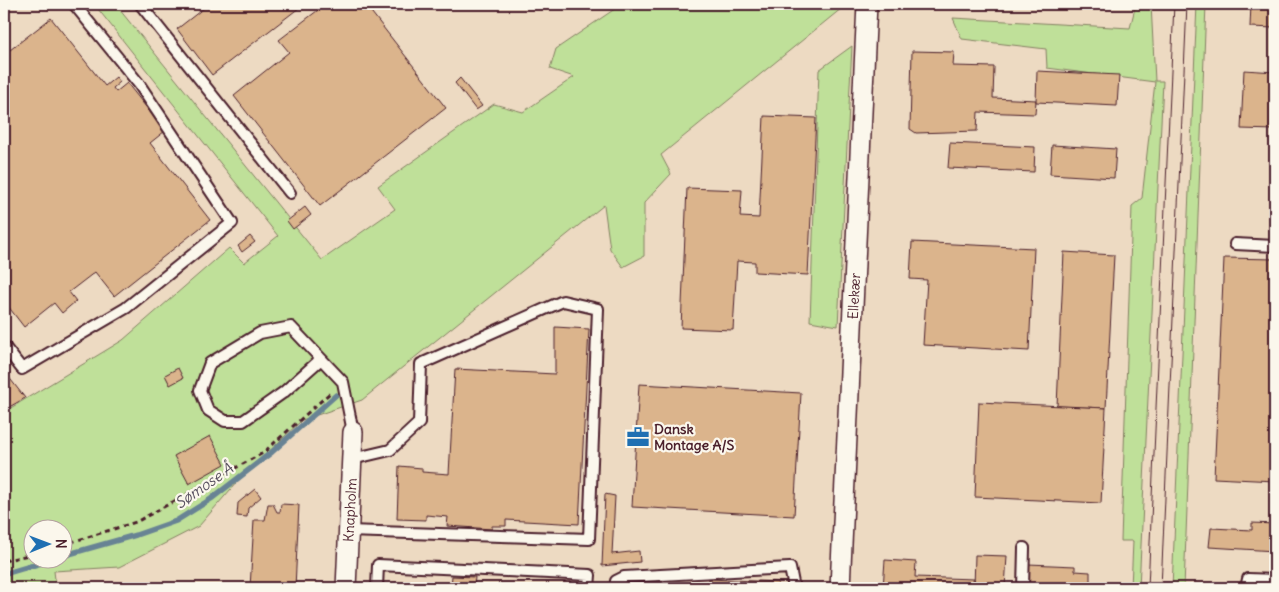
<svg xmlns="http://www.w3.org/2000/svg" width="1279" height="592" font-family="Delius,sans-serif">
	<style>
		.built { fill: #eddac2; fill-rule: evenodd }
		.green { fill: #bfe099; stroke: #848062; fill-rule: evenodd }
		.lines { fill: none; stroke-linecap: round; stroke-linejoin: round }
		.stream { stroke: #678394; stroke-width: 5.5 }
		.building { fill: #dbb48c; stroke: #4a1f2b }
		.service-casing { stroke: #4a1f2b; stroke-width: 14 }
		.minor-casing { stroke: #4a1f2b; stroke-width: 22 }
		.path { stroke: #4a1f2b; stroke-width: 3; stroke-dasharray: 5 4; stroke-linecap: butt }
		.service { stroke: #fbf7ec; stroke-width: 10 }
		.minor { stroke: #fbf7ec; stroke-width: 19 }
		.tram { stroke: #4a1f2b; stroke-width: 1 }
		.labels { text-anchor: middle; stroke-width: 4.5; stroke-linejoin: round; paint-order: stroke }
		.street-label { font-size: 14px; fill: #4a1f2b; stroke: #fbf7ec }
		.poi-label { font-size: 14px; font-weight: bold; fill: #4a1f2b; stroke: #fbf7ec; text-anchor: start }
		.water-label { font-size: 15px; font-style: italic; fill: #595160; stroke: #fbf7ec }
	</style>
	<rect width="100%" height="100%" fill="#f5ead9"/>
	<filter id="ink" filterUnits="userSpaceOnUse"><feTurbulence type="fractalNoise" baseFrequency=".02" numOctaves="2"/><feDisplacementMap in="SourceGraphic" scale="10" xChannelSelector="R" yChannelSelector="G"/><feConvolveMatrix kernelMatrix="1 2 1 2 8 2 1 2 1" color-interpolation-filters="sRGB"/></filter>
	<g filter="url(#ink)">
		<path class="built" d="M4,4H1275V588H4ZM32,530H62V560H32Z"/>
		<g class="green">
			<path d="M94,4H115L322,260L395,209L378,186L494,104L523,112L574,77L550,69L556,49L622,4H847L661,155L671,174L644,203V256L623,267L610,249L604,205L362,400L302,420L237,482L199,526L119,567L54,571L56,588H4V412L123,340L229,248L244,263L278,236ZM32,530H62V560H32Z"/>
			<path d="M1136,4H1151L1155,81H1163L1139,588H1131L1133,541H1121L1132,206L1142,198L1155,82L1047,68L1046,49L962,39L953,18L1130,28Z"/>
			<path d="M1197,4H1206L1184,588H1172Z"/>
			<path d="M852,46L838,326L810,321L819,70Z"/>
		</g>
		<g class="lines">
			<g class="stream">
				<path d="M62,556L136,535L176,521L211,499L272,452L336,395"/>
				<path d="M4,574L51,560"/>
			</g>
		</g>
		<g class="building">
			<path d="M90,4H101L95,9Z"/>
			<path d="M209,4H304L212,75L177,29Z"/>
			<path d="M326,4H365L446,108L320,206L234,96L289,52L279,40Z"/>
			<path d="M448,4H492L449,6Z"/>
			<path d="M1251,4H1275V28L1250,27Z"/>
			<path d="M51,18L105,86L116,77L120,82L113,88L116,92L127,83L165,131L150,143L210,220L114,296L95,272L69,292L76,301L62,313L54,303L24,327L4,301V42L10,50Z"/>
			<path d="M912,51L954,52L953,66L994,67L993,98L1036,100L1035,114L978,112L977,131L916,133L910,129Z"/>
			<path d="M1244,70L1275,72V130L1241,129Z"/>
			<path d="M1037,71L1119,75L1117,106L1036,102Z"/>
			<path d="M460,78L482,106L476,110L455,83Z"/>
			<path d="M764,116L816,118L808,275L755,272V262L737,261L733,330L681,328L687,188L742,190L740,217L759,218Z"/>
			<path d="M950,143L1035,147L1034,172L948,168Z"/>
			<path d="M1052,145L1116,149L1114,178L1050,174Z"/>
			<path d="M305,207L311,215L293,229L287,221Z"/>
			<path d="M250,236L255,242L242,252L238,246Z"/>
			<path d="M912,242L1034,248L1029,351L923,345L927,280L910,279Z"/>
			<path d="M1064,252L1114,255L1106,408L1057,406Z"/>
			<path d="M1224,258L1275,259V481L1214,478Z"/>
			<path d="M555,327L589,329L579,524L506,520V526H492V529L447,526L448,517L426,515V520L397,519L399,466L422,468V472L449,474L455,369L555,374Z"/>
			<path d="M178,368L183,378L170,385L165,375Z"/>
			<path d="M4,371L25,398L4,410Z"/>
			<path d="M639,384L801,393L794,516L632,507Z"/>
			<path d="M979,402L1106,408L1101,503L975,497Z"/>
			<path d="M210,436L225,464L189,484L174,456Z"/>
			<path d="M255,489L261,497L248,508L247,517L237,516L238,503Z"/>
			<path d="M605,494L615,496L612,554L639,551L640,562L602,566Z"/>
			<path d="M268,504H273L277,512H280L281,504L299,505L295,588H250L254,520H265Z"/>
			<path d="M1252,523L1275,524V551L1209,547L1211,528L1252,530Z"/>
			<path d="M975,555L1007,556L1005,588H974Z"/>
			<path d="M885,560L916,562L915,577L974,579V588H883Z"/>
			<path d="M1028,564L1075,566V571L1090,572V588H1027Z"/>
			<path d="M452,576L475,577L474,587L497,588H394V583L451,586Z"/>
			<path d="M709,579L778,582V588H708Z"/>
		</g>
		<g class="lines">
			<defs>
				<g id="service">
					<path d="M140,4L290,193"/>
					<path d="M1235,244L1275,246"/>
					<path d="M4,346L22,369L126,308L232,223L139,84L74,4"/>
					<path d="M321,359L284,392L243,421H225L208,410L200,390L210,363L260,333L291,327L343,382L353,432"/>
					<path d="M348,531L589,539L598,309L563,301L421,364L419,423L390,450L352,459"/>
					<path d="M377,588L378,565L590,575L589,588"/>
					<path d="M615,588L616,581L624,577L790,568L794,588"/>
					<path d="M1023,588L1024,548"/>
					<path d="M1246,588L1248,579L1275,580"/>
				</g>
				<g id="minor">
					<path d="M346,588L353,432"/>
					<path d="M840,588L867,4"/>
				</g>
			</defs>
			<use href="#service" class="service-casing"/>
			<use href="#minor" class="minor-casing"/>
			<g class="path">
				<path d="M62,545L136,522L263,453L330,393"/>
				<path d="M4,561L32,554"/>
			</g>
			<use href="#service" class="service"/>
			<use href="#minor" class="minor"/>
			<g class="tram">
				<path d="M1148,588L1174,4"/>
				<path d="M1161,588L1187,4"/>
			</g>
		</g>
	</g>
	<defs>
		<symbol id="office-bare" viewBox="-9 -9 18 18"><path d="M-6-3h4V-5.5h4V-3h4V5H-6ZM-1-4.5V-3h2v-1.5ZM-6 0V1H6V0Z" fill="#1f6fb2" stroke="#fbf7ec" stroke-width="2.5" paint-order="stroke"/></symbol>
	</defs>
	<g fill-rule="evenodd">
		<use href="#office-bare" x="622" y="421" width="32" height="32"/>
	</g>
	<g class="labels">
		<g class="street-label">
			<text transform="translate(854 296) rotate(-87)" y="5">Ellekær</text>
			<text transform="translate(350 510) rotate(-87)" y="5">Knapholm</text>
		</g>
		<g class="poi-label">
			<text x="654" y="434">Dansk<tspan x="654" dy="16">Montage A/S</tspan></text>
		</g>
		<g class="water-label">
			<text transform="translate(204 486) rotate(-35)" y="5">Sømose Å</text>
		</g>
	</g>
	<rect width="1279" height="592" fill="none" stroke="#fbf7ec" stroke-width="20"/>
	<rect x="10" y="10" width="1259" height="572" fill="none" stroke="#4a1f2b" stroke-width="2" filter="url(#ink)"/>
	<g transform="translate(48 544) rotate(89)"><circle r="24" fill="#fbf7ec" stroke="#b4a19f"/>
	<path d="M0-4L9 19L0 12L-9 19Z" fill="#1f6fb2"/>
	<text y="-8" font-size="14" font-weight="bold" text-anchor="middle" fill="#4a1f2b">N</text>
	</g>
</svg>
